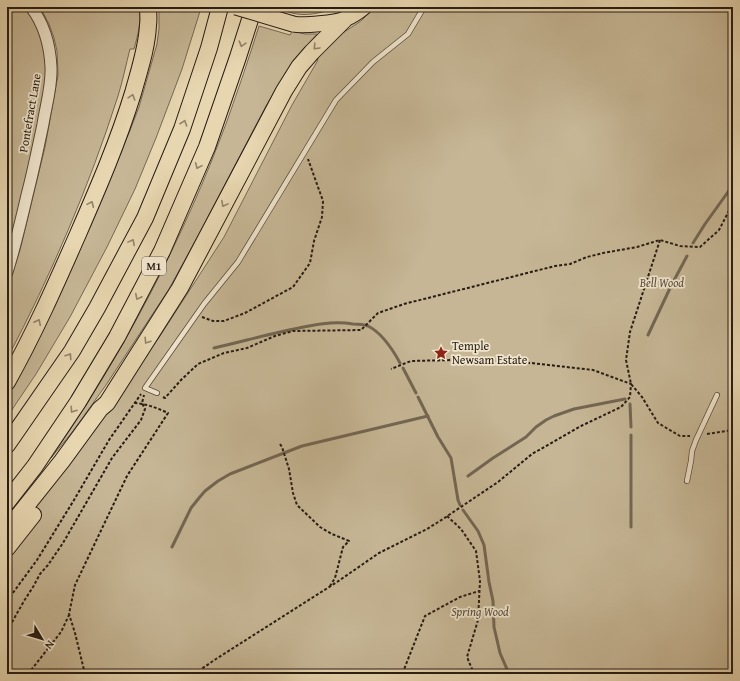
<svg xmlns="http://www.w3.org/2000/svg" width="740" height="681" font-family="'Gentium Book Plus',serif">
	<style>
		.green { fill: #c6b695; stroke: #766954 }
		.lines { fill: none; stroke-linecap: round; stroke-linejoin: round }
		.stream { stroke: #736652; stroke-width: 3 }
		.service-casing { stroke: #574a3b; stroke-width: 6 }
		.tertiary-casing { stroke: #574a3b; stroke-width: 13 }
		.trunk-casing { stroke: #271c14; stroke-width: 17 }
		.motorway-casing { stroke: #271c14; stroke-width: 18 }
		.path { stroke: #271c14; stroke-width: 2; stroke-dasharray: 3 2; stroke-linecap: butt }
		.service { stroke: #efe4cc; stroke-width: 4.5 }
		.tertiary { stroke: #efe4cc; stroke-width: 11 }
		.trunk { stroke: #e7d6b0; stroke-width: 15 }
		.motorway { stroke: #e7d6b0; stroke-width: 16 }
		.trunk-bridge-casing { stroke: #271c14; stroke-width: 17; stroke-linecap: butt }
		.trunk-bridge { stroke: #e7d6b0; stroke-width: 15 }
		.oneway { stroke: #91826a }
		.labels { text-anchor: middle; stroke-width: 3.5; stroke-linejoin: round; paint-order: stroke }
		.shield { fill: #efe4cc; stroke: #63584b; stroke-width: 1 }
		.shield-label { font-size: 11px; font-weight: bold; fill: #271c14 }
		.street-label { font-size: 12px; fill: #271c14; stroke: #efe4cc }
		.park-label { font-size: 12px; font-style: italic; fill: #574a3b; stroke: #efe4cc }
		.poi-label { font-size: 12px; fill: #271c14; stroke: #efe4cc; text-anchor: start }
	</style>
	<rect width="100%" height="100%" fill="#e7d6b0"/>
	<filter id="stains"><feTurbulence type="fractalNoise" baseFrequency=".005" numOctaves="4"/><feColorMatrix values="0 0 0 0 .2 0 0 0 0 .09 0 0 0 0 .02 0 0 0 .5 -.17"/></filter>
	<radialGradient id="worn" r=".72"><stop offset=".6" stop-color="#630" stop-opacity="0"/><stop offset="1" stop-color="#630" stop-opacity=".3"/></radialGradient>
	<g class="green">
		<path d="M7,7H25L33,17L45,44L48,78L35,141L7,259Z"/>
		<path d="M40,7H140C141,22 138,35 134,49H130C126,64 123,80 118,96C89,187 51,275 7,359V291L20,250L45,147L58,75L57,51L54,38L49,24Z"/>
		<path d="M159,7H197L201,8L182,69L156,138L135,189L107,247L70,317L36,374L7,417V392L24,364L129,133L139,107L157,44L159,29Z"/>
		<path d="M275,7H337C325,12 310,16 297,14C289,13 282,9 275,7Z"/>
		<path d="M375,7H733V674H7V542L136,370L160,336L224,237L292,105L318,60L315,57L335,38L361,21Z"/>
		<path d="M259,26L290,35L292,31L305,34H317L293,61L279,84L266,106L199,234L169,289L106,385L73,431L51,458C123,354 183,240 227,121C238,90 249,58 259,26Z"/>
	</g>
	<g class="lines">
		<g class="stream">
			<path d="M693,243L705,224L733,185"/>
			<path d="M648,335L671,286L687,256"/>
			<path d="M214,348C236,343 258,337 280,332C305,327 328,320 353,324C358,324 363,324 368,326C382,333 393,350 400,363"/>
			<path d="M403,368L416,393"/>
			<path d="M418,397L438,437L451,458L458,500L460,505"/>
			<path d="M630,404L631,427"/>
			<path d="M631,435V527"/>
			<path d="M468,476L493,458L526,437L536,427L546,420L554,416L574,409L625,399"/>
			<path d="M463,510L478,531L484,545L489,582L493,601L494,627L500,653L509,674"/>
			<path d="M172,547L191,508L199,498L205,491L218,481L230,474L302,446L428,416"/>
		</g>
		<defs>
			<g id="service">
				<path d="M157,393L145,388L204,304L238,262L336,100L373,62L408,34L424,7"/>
				<path d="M687,481L691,461L692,451L696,440L717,395"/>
			</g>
			<path id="tertiary" d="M7,272C15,247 21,221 27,195C33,172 38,148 43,124C46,105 52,86 51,67C50,46 44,24 31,7"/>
			<path id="trunk" d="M293,24C303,26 336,23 345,19C352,16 358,12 364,7"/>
			<g id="motorway">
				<path d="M7,382C34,334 56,284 78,234C98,188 118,142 133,93C139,71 147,48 148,25C149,19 148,13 148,7"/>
				<path d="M7,445L72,351L97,308L145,218L182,129L209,48L220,7"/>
				<path d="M7,502L35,466L78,402L117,337L162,251L207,147L238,57L254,7"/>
				<path d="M7,530L62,461L100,409L107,403L180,288L284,91L299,67L312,52L344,20"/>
				<path d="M7,548L33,515"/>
			</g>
		</defs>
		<use href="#service" class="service-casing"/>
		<use href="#tertiary" class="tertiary-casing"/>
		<use href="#trunk" class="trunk-casing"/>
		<use href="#motorway" class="motorway-casing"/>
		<g class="path">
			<path d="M660,240L630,332L626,360L631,384L642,397L658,423L680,436H690"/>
			<path d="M202,317L213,321H224L245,313L293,287L310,263L314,241L322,217L323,201L308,159"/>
			<path d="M163,397L165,398L181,380L198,364L224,353L247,348L275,336L293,331L361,330L378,313L404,304L555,266L570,264L587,257L603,253L637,247L660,240L680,246L700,247L719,230L732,205L733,200"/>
			<path d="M707,434L733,430"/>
			<path d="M280,444L282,447L289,469L293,493L297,505L320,527L332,534L349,541L343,547L335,578L330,586"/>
			<path d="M447,516L461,529L476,551L480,581L478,620L467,657L474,674"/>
			<path d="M7,601L37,560L74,500L109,440L141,394"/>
			<path d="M7,631L24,601L33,587L40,574L48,565L63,543L112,458L141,420L145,409L142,403L144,395"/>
			<path d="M28,674L61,632L69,615"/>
			<path d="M85,674L75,633L69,614L75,585L127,476L168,413C157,408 147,404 135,403"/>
			<path d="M194,674L216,659L337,582L379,553L427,529L443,519L498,482L532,454L581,426L621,407L630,397L631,384L593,370L531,363L453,360L411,361L391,369"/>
			<path d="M397,674L403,672L425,616L460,597L479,591"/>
		</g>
		<use href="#service" class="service"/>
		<use href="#tertiary" class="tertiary"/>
		<use href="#trunk" class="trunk"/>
		<use href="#motorway" class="motorway"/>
		<defs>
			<path id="trunk-bridge" d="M236,7L293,24"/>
		</defs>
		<use href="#trunk-bridge" class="trunk-bridge-casing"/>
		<use href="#trunk-bridge" class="trunk-bridge"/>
	</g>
	<defs><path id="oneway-chevron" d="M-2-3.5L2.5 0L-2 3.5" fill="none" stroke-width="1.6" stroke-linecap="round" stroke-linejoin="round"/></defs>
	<g class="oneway">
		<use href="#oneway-chevron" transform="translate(242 44) rotate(107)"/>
		<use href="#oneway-chevron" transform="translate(316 47) rotate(133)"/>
		<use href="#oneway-chevron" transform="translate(132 97) rotate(-73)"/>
		<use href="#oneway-chevron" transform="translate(184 123) rotate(-71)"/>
		<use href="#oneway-chevron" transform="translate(198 166) rotate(114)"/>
		<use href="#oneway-chevron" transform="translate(91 204) rotate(-66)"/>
		<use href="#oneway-chevron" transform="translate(224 204) rotate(118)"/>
		<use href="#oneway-chevron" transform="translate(132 242) rotate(-62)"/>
		<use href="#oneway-chevron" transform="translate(138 297) rotate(117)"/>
		<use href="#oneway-chevron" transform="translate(38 322) rotate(-64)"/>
		<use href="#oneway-chevron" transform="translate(147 341) rotate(123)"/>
		<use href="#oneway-chevron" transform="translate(69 356) rotate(-56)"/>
		<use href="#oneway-chevron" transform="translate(73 410) rotate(124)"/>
	</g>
	<defs>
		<symbol id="sight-bare" viewBox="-9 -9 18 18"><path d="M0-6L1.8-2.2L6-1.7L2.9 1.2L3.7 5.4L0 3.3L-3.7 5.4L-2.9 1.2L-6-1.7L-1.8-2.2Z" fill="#8f2418" stroke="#efe4cc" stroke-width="2.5" paint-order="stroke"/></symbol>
	</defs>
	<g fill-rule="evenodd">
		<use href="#sight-bare" x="431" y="343" width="20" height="20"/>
	</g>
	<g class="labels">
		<rect class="shield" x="142" y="257" width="24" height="18" rx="3"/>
		<g class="shield-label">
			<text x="154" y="270">M1</text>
		</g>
		<g class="street-label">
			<text transform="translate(30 113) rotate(-80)" y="4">Pontefract Lane</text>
		</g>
		<g class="park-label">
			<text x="662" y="287">Bell Wood</text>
			<text x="480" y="616">Spring Wood</text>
		</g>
		<g class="poi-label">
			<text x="452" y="350">Temple<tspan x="452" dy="14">Newsam Estate</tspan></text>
		</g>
	</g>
	<rect width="740" height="681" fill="none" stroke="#e7d6b0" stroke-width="24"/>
	<rect x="8" y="8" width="724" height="665" fill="none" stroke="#271c14" stroke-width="2"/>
	<rect x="12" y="12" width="716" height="657" fill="none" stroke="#271c14"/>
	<g transform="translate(42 639) rotate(128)" stroke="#efe4cc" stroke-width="3" paint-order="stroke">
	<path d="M0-3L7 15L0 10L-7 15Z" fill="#271c14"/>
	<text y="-6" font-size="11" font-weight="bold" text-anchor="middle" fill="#271c14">N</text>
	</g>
	<rect width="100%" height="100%" filter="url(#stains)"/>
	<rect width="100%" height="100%" fill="url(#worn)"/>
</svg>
